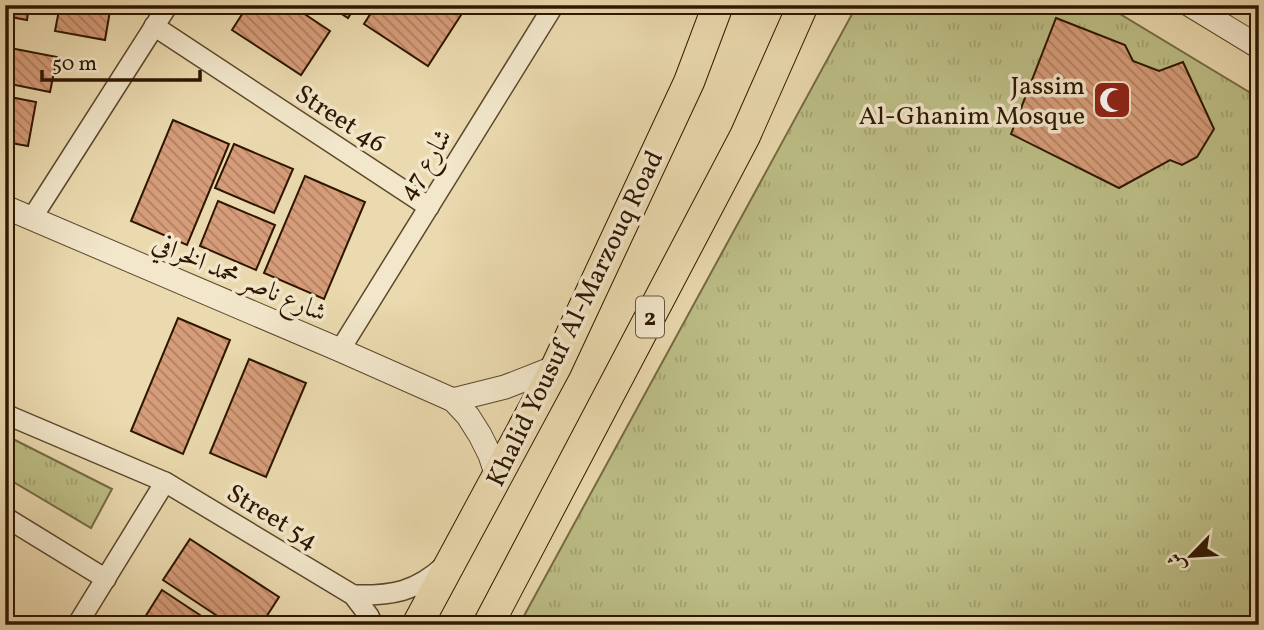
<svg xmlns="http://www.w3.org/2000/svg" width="1264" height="630" font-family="Vollkorn,Amiri,serif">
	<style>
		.grass { fill: url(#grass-tufts); stroke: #766a43; stroke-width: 2 }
		.building { fill: url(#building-back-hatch); stroke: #2e1600; stroke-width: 2 }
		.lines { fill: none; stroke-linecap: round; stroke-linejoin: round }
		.minor-casing { stroke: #5d472c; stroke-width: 22 }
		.tertiary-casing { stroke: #5d472c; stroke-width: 25 }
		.primary-casing { stroke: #2e1600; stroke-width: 32 }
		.minor { stroke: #f2e7cb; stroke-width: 19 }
		.tertiary { stroke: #f2e7cb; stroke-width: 23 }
		.primary { stroke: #ebdaaf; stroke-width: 30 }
		.labels { text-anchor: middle; stroke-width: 7; stroke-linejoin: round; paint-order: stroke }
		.shield { fill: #f2e7cb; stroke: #69553d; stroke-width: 2 }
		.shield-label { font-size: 24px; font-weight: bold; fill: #2e1600 }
		.poi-label { font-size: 26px; fill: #2e1600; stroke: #f2e7cb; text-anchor: end }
		.street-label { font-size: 26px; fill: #2e1600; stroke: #f2e7cb }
	</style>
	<defs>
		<pattern id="grass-tufts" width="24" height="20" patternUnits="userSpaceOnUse" patternTransform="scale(1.75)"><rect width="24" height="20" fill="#bdbe86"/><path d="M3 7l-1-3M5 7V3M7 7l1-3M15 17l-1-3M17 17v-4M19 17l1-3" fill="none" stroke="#a3a372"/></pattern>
		<pattern id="building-back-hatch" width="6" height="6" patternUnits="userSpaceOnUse" patternTransform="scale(1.75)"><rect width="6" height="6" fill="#d79d7a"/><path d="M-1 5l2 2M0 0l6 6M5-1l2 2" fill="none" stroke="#af7f62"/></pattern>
	</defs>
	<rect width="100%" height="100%" fill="#ebdaaf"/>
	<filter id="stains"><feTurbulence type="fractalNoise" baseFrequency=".00286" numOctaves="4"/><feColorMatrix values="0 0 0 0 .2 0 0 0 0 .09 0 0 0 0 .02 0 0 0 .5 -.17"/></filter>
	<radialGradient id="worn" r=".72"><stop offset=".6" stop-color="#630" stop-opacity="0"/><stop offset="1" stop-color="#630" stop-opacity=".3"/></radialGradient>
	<g class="grass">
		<path d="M857,5H1105L1259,98V625H519Z"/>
		<path d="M5,435L112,489L91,528L5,477Z"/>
	</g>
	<g class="building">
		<path d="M5,5H29L27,20L5,16Z"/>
		<path d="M60,5H111L105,40L55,31Z"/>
		<path d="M248,5H291L330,31L301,75L232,30Z"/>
		<path d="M328,5H356L348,18Z"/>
		<path d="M376,5H447L461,15L428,66L364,24Z"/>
		<path d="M1056,18L1125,45L1133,61L1159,71L1183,62L1214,129L1197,157L1182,165L1170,160L1119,188L1011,134Z"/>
		<path d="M5,47L57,57L50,92L5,83Z"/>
		<path d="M5,96L36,102L28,146L5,142Z"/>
		<path d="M173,120L229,144L187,245L131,221Z"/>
		<path d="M234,144L293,169L274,213L215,188Z"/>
		<path d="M305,176L365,202L324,299L264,273Z"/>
		<path d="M218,201L275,225L256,270L200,246Z"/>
		<path d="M178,318L230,340L183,454L131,431Z"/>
		<path d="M249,359L306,383L266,477L210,453Z"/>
		<path d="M190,539L279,597L261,625H231L163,580Z"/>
		<path d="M162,590L215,625H140Z"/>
	</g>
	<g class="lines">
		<defs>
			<g id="minor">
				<path d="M154,26L429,207"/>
				<path d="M32,218L168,5"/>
				<path d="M340,350L554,5"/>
				<path d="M5,414L165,482L353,595L369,616L373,625"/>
				<path d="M5,517L106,579"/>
				<path d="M353,595C392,596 416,592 445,565"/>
				<path d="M77,625L165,482"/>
			</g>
			<g id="tertiary">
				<path d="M1190,5L1259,47"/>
				<path d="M5,207L340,350L453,400L468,416L480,435L490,455L497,476"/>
				<path d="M453,400L505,387L556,367"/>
			</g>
			<g id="primary">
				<path d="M417,625L556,367L689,82L718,5"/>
				<path d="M488,625L745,136L803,5"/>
			</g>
		</defs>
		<use href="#minor" class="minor-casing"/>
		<use href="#tertiary" class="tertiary-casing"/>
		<use href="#primary" class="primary-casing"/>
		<use href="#minor" class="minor"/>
		<use href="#tertiary" class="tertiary"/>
		<use href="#primary" class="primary"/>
	</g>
	<defs>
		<symbol id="mosque-square" viewBox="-11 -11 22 22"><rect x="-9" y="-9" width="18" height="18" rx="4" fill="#8f2418" stroke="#f2e7cb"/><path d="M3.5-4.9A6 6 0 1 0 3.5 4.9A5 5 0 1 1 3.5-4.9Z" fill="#fff"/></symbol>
	</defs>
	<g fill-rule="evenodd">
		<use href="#mosque-square" x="1090" y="78" width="44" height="44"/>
	</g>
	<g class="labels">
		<rect class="shield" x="636" y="296.5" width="28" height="41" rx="5"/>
		<g class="shield-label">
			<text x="650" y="325">2</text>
		</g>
		<g class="poi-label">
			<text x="1085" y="94">Jassim<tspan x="1085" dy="30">Al-Ghanim Mosque</tspan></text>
		</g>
		<g class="street-label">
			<text transform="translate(341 118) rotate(33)" y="9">Street 46</text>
			<text transform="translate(424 164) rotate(-58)" y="9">شارع 47</text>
			<text transform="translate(240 277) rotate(23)" y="9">شارع ناصر محمد الخرافي</text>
			<text transform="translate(574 318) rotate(-64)" y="9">Khalid Yousuf Al-Marzouq Road</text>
			<text transform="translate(273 516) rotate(31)" y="9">Street 54</text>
		</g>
	</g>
	<rect width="1264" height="630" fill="none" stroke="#ebdaaf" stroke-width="28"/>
	<rect x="7" y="7" width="1250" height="616" fill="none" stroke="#2e1600" stroke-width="3.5"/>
	<rect x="14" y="14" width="1236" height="602" fill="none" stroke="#2e1600" stroke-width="2"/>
	<g transform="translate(1191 556) rotate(245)" stroke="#f2e7cb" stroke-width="5" paint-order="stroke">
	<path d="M0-5L12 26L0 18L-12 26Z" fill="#2e1600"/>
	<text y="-10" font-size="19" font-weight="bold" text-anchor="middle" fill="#2e1600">ش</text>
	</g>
	<path d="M42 70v10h158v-10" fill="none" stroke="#2e1600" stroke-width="3.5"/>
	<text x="52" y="70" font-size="21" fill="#2e1600" stroke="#f2e7cb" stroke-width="5" paint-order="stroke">50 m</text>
	<rect width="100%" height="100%" filter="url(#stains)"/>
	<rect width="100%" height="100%" fill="url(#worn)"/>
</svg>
